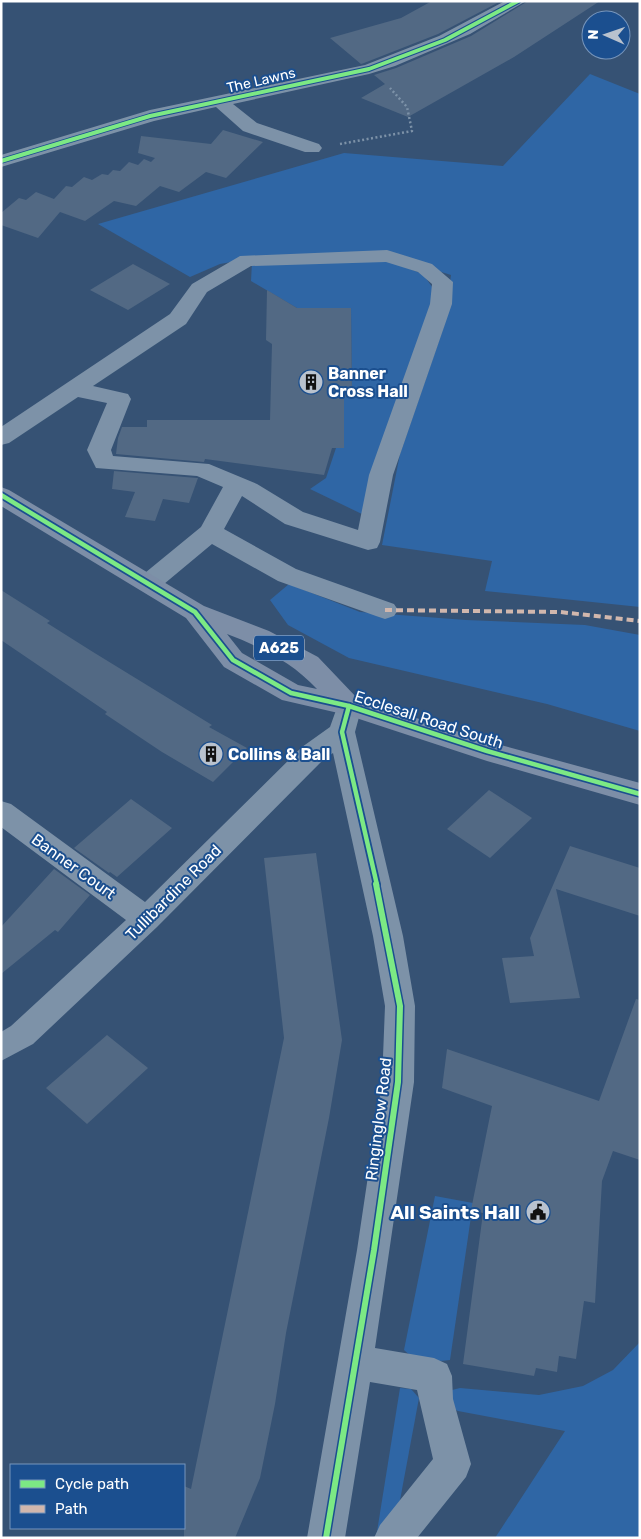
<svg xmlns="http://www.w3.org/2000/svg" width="641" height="1539" font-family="Rubik,sans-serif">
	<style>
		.green { fill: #2f66a5 }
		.building { fill: #526984 }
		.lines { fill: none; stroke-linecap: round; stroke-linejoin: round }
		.path { stroke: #7d92a8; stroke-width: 2.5; stroke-dasharray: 2 2.5; stroke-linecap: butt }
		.minor { fill: #7d92a8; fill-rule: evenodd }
		.major { fill: #7d8ea7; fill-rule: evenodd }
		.quiet { stroke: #d1b7ad; stroke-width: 4; stroke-dasharray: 7 4; stroke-linecap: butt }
		.cycleway-far2-casing { stroke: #1b4f8f; stroke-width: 6 }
		.cycleway-far1-casing { stroke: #1b4f8f; stroke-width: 8 }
		.cycleway-casing { stroke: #1b4f8f; stroke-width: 9 }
		.cycleway-far2 { stroke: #7ce984; stroke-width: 4 }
		.cycleway-far1 { stroke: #7ce984; stroke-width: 4.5 }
		.cycleway { stroke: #7ce984; stroke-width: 6 }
		.labels { text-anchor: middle; stroke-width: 4; stroke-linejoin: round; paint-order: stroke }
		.far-street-label { font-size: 14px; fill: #fff; stroke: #1b4f8f }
		.shield { fill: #1b4f8f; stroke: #bbcadd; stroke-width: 1 }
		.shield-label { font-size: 15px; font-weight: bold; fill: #fff }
		.poi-label { font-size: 16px; font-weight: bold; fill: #fff; stroke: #1b4f8f; text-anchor: start }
		.street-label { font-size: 16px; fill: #fff; stroke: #1b4f8f }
		.near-poi-label { font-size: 19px; font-weight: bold; fill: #fff; stroke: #1b4f8f; text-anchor: end }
	</style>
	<rect width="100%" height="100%" fill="#365274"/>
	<g class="green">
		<path d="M590,74L640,94V607L485,591L492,561L382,545L400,454L444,326L451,275L388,255L265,256L220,264L190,277L98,224L344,153L503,166Z"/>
		<path d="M378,257L423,274L437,294L364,515L310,489L326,478L336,448L344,447V397H352L351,308H297L251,281L252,262Z"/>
		<path d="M289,584L360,612L466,620L585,625L640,635V731L547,704L349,658L288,625L270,600Z"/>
		<path d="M435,1196L473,1203L450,1360C434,1362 416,1362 404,1350Z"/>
		<path d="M640,1342V1538H495L565,1431L458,1411L444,1404V1392L460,1388L539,1395L583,1386L613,1370Z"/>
		<path d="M400,1388L411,1389L419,1398L393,1538H376Z"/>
	</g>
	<g class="building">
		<path d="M432,1H501L438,34L364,63L361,64L330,38L401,18Z"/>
		<path d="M528,1H600L514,57L408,117L361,98L385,84L374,75L396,68L471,36Z"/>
		<path d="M223,130L263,142L226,178L206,172L179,192L160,186L136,206L114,201L85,221L60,212L38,238L1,225V213L19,198L26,200L36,192L54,199L66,186L72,187L84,177L92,180L102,174L108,175L113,170L120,171L129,162L138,165L144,159L151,162L155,158L138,153L141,136L211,144Z"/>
		<path d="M133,264L170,284L128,310L90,290Z"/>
		<path d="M267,290L297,308H351L352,397H344V448H332L324,475L205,459L204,462L116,454L118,438L122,427H147V420H270L272,344L266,340Z"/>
		<path d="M114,471L197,478H198L189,503L163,499L155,521L125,517L135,492L112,489Z"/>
		<path d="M1,590L50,621L47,623L93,652L212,725L209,727L247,748L213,782L162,752L105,714L107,712L1,640Z"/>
		<path d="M489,790L532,818L490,858L447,829Z"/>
		<path d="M131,799L172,828L117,877L110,872L109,873L74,848Z"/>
		<path d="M570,846L640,868V916L556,889L580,998L510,1003L502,958L534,956L530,938Z"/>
		<path d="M316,853L342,1040L329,1118L286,1333L275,1404L260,1478L235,1538H184V1486L191,1489L284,1038L264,858Z"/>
		<path d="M54,869L90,895L58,932L55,930L1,974V927Z"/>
		<path d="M636,999L640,1000V1160L613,1151L602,1181L595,1303L584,1301L576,1359L559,1356L557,1372L536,1368L534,1376L463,1364L483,1213L471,1210L492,1106L442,1088L447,1049L599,1101Z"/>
		<path d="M107,1035L148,1068L87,1124L46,1088Z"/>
	</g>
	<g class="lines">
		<path class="path" d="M340,144L412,131L407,107L390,88"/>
		<g class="minor">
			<path d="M505,1H526L470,34L395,66L369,74L233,104L257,123L319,144L322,148L319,152H305L243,131L216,107L154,121L1,167V155L150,110L365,65L439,36Z"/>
			<path d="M387,250L432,264L453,282L452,304L393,475L380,542L377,548L368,550L285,524L242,496L224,529L296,569L394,604L398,610L394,616L385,619L376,616L278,581L212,544L158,589L149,592L140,589L137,583L140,577L201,527L223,487L197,476L96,468L87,450L107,403L78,397L9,443L1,445V427L170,314L192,284L240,256ZM386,262L418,272L432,284L430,304L369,475L358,530L303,512L257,484L209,464L113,456L111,450L131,399L128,394L93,386L186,324L207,292L251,266Z"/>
			<path d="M349,696L358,699L362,706L355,732L403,936L415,1006L414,1082L375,1348L434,1358L447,1364L452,1376L453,1399L471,1464L466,1477L417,1538H374L380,1525L433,1459L417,1390L370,1382L345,1538H307L357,1250L382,1082L385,1006L373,936L333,753L322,761L157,927L33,1044L1,1061V1032L11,1026L126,920L1,827V801L11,804L145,902L302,747L330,727L340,699Z"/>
		</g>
		<path class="major" d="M1,487L9,490L204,606L269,631L318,657L358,699L490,742L640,783V805L487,761L347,715L282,700L224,667L186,618L1,506ZM227,634C261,647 292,662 317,689L298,685L242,653Z"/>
		<path class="quiet" d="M385,610L560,612L640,621"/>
		<defs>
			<path id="cycleway-far2" d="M1,161L150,116L369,69L445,40L518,1"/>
			<g id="cycleway-far1">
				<path d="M1,495L195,612L233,660L291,693L349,706L487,751L640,794"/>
				<path d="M349,706L342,732L377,885"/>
			</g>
			<path id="cycleway" d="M326,1538L374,1250L398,1082L400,1006L376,884"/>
		</defs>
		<use href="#cycleway-far2" class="cycleway-far2-casing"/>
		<use href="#cycleway-far1" class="cycleway-far1-casing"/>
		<use href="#cycleway" class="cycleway-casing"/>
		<use href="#cycleway-far2" class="cycleway-far2"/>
		<use href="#cycleway-far1" class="cycleway-far1"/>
		<use href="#cycleway" class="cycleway"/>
	</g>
	<defs>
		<symbol id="building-disc" viewBox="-11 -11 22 22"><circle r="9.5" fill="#b9c2ce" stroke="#1b4f8f"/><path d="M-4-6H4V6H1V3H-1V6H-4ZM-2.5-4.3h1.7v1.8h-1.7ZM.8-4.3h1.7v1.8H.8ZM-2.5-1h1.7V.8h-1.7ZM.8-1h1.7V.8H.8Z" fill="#111"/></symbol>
		<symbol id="civic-disc" viewBox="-11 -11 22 22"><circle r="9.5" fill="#b9c2ce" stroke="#1b4f8f"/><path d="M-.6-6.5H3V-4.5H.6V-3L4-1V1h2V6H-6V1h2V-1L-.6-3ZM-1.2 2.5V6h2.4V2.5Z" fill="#111"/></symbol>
	</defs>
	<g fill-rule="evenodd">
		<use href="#building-disc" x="297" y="368" width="28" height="28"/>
		<use href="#building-disc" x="197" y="740" width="28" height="28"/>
		<use href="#civic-disc" x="524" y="1198" width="28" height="28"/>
	</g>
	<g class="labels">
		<g class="far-street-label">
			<text transform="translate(261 80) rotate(-13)" y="5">The Lawns</text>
		</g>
		<rect class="shield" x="254" y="635.5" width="50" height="25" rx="4"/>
		<g class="shield-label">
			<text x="279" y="653">A625</text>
		</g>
		<g class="poi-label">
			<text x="328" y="379">Banner<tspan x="328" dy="18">Cross Hall</tspan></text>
			<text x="228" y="760">Collins &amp; Ball</text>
		</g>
		<g class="street-label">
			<text transform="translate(429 719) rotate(18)" y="6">Ecclesall Road South</text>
			<text transform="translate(74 866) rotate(36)" y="6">Banner Court</text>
			<text transform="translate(173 892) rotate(-45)" y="6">Tullibardine Road</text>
			<text transform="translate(378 1119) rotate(-83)" y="6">Ringinglow Road</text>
		</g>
		<g class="near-poi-label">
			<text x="520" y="1219">All Saints Hall</text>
		</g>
	</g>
	<rect width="641" height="1539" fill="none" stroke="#ffffff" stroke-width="5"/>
	<rect x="10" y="1464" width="175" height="65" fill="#1b4f8f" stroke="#7695bc"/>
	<rect x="20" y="1480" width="25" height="8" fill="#7ce984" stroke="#7695bc"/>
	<text x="55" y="1489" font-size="15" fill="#ffffff">Cycle path</text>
	<rect x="20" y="1505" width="25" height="8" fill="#d1b7ad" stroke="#7695bc"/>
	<text x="55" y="1514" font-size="15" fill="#ffffff">Path</text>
	<g transform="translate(606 35) rotate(272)"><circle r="24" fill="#1b4f8f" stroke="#7695bc"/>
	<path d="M0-4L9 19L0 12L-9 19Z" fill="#b9c2ce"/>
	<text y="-8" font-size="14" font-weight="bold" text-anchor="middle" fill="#ffffff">N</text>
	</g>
</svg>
